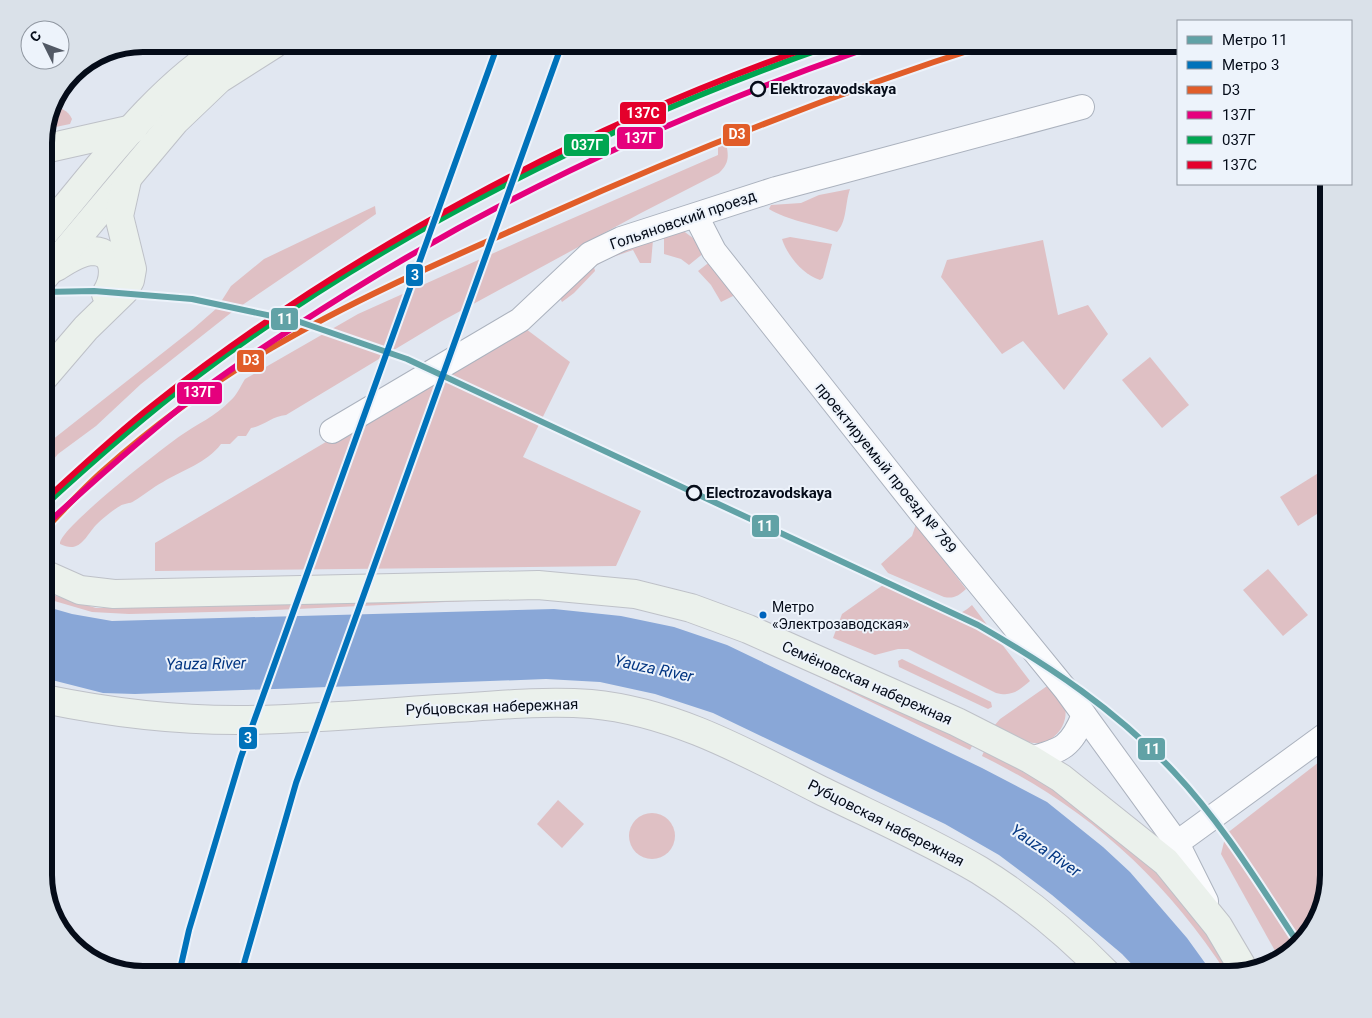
<svg xmlns="http://www.w3.org/2000/svg" width="1372" height="1018" font-family="Roboto,sans-serif">
	<style>
		.green { fill: #dfc0c4 }
		.water { fill: #89a7d7 }
		.lines { fill: none; stroke-linecap: round; stroke-linejoin: round }
		.minor-casing { stroke: #abb2be; stroke-width: 26 }
		.major-casing { stroke: #bec1c8; stroke-width: 30 }
		.minor { stroke: #fafbfd; stroke-width: 24 }
		.major { stroke: #ebf1ec; stroke-width: 28 }
		.rail-1-casing { stroke: #edf3fb; stroke-width: 10 }
		.rail-2-casing { stroke: #edf3fb; stroke-width: 10 }
		.rail-3-casing { stroke: #edf3fb; stroke-width: 10 }
		.rail-4-casing { stroke: #edf3fb; stroke-width: 10 }
		.rail-1 { stroke: #e15d29; stroke-width: 6 }
		.rail-2 { stroke: #e5007d; stroke-width: 6 }
		.rail-3 { stroke: #00a651; stroke-width: 6 }
		.rail-4 { stroke: #e4002b; stroke-width: 6 }
		.metro-1-casing { stroke: #edf3fb; stroke-width: 10 }
		.metro-2-casing { stroke: #edf3fb; stroke-width: 10 }
		.metro-1 { stroke: #61a2a6; stroke-width: 6 }
		.metro-2 { stroke: #0072ba; stroke-width: 6 }
		.stop-dot { fill: #edf3fb; stroke: #050c19; stroke-width: 2.5 }
		.bus-dot { fill: #0065bd; stroke: #edf3fb; stroke-width: 2 }
		.labels { text-anchor: middle; stroke-width: 4; stroke-linejoin: round; paint-order: stroke }
		.bus-label { font-size: 14px; fill: #050c19; stroke: #edf3fb; text-anchor: start }
		.stop-label { font-size: 15px; font-weight: bold; fill: #050c19; stroke: #edf3fb; text-anchor: start }
		.street-label { font-size: 15px; fill: #050c19; stroke: #edf3fb }
		.water-label { font-size: 16px; font-style: italic; fill: #033682; stroke: #edf3fb }
		.rim { fill: none; stroke: #050c19; stroke-width: 6 }
		.line-badge { stroke: #edf3fb; stroke-width: 2 }
		.badge-label { font-size: 14px; text-anchor: middle; font-weight: bold; fill: #fff }
	</style>
	<rect width="100%" height="100%" fill="#e1e7f1"/>
	<g class="green">
		<path d="M52,106C61,108 68,110 72,119L70,124L46,129Z"/>
		<path d="M726,143C729,157 729,163 719,173L641,213L442,321L286,415C272,416 264,426 251,428L246,436H238L230,444H221C207,463 182,470 163,482C153,487 144,495 134,501C130,504 124,503 120,506C113,510 102,519 96,525C85,537 80,554 60,544C58,529 163,448 180,436C197,424 216,416 230,401C237,395 240,387 245,379L358,314L525,239L718,155V145Z"/>
		<path d="M850,189C845,203 847,222 837,232C817,225 786,220 769,209L771,205L801,203L819,195Z"/>
		<path d="M375,206L376,214L232,312L141,384L96,426L58,454L44,471V448L47,444L193,329L217,308L231,286L264,259Z"/>
		<path d="M682,230L693,238L705,252L689,265L681,259L664,254V232Z"/>
		<path d="M790,237L832,244L823,278L820,280C803,275 787,255 782,239Z"/>
		<path d="M653,240L651,263H640L633,250L607,259L594,267L595,271L574,293L562,302L558,294L605,256Z"/>
		<path d="M1043,240L1058,315L1088,305L1108,334L1064,390L1023,341L1002,354L941,277L947,260Z"/>
		<path d="M711,261L737,294L721,302L711,285L698,271Z"/>
		<path d="M522,326L570,362L523,457L641,511L616,566L155,571V543Z"/>
		<path d="M1150,357L1189,405L1162,428L1122,380Z"/>
		<path d="M1328,467V507L1298,526L1280,497Z"/>
		<path d="M916,524L966,589C958,596 954,599 944,597L888,573L881,564L912,536Z"/>
		<path d="M1268,569L1308,615L1283,636L1243,590Z"/>
		<path d="M883,585L944,614C957,616 963,613 972,605L1030,681C1018,691 1012,697 996,693L908,649H898L875,655L833,638L842,614Z"/>
		<path d="M53,595L96,608H127L589,595L710,621L973,744L970,750L758,647L701,625L645,610L586,601L532,598L253,611L129,614L92,612L51,600Z"/>
		<path d="M902,659L991,702L992,707L988,709L899,667L898,661Z"/>
		<path d="M1050,684C1055,691 1062,699 1065,707C1069,725 1053,745 1034,743C1021,742 1006,731 994,726L1000,719Z"/>
		<path d="M985,749L1044,781L1088,812L1165,879L1206,929L1235,973L1227,974C1163,876 1086,807 982,756Z"/>
		<path d="M1328,755V874L1308,935L1279,958L1221,854L1226,834Z"/>
		<path d="M558,800L584,824L562,848L537,824Z"/>
		<circle cx="652" cy="836" r="23"/>
	</g>
	<path class="water" d="M44,606L72,614L112,621L554,609L621,616L674,627L727,645L982,768L1047,802L1103,847L1130,872L1187,938L1213,974H1141L1122,954L1052,895L999,855L945,824L713,713L655,694L600,682L546,679L135,694L103,693L44,678Z"/>
	<g class="lines">
		<defs>
			<g id="minor">
				<path d="M696,216L714,251L923,515L1066,690L1177,843L1206,901"/>
				<path d="M332,431L520,320L590,254L621,239L776,189L1082,107"/>
				<path d="M1030,759C1063,750 1071,747 1084,715"/>
				<path d="M1177,843L1328,733"/>
			</g>
			<g id="major">
				<path d="M44,149L133,129"/>
				<path d="M44,233C101,166 154,90 229,44"/>
				<path d="M56,267C67,260 80,251 93,251C119,252 115,280 106,294"/>
				<path d="M44,277L175,121L219,79L274,44"/>
				<path d="M44,377L86,328L124,291L130,280L132,269L119,216L127,180"/>
				<path d="M44,574L80,590L114,594L538,585L635,594L691,608L748,629L957,722L1030,759L1061,778L1166,862L1218,926L1244,970"/>
				<path d="M44,699C112,713 179,721 248,720C323,719 397,711 471,707C511,704 551,701 591,704C675,712 747,753 820,790C873,816 928,840 979,870C1026,899 1068,934 1107,974"/>
			</g>
		</defs>
		<use href="#minor" class="minor-casing"/>
		<use href="#major" class="major-casing"/>
		<use href="#minor" class="minor"/>
		<use href="#major" class="major"/>
		<defs>
			<path id="rail-1" d="M44,530C64,510 83,488 105,469C157,423 215,381 275,346C362,295 455,256 547,215C692,150 838,92 989,44"/>
			<path id="rail-2" d="M49,522C99,476 150,431 204,389C250,355 298,324 346,294C508,193 679,114 859,51"/>
			<path id="rail-3" d="M44,506C93,461 143,417 196,377C386,234 611,122 835,44"/>
			<path id="rail-4" d="M44,501C80,468 115,435 153,405C346,252 587,124 819,44"/>
		</defs>
		<use href="#rail-1" class="rail-1-casing"/>
		<use href="#rail-2" class="rail-2-casing"/>
		<use href="#rail-3" class="rail-3-casing"/>
		<use href="#rail-4" class="rail-4-casing"/>
		<use href="#rail-1" class="rail-1"/>
		<use href="#rail-2" class="rail-2"/>
		<use href="#rail-3" class="rail-3"/>
		<use href="#rail-4" class="rail-4"/>
		<defs>
			<path id="metro-1" d="M44,292L94,291L192,299L300,322L407,359L978,625C1051,667 1116,710 1174,772C1222,823 1259,884 1298,943"/>
			<g id="metro-2">
				<path d="M179,974L189,930L241,757L498,44"/>
				<path d="M241,974L296,783L562,44"/>
			</g>
		</defs>
		<use href="#metro-1" class="metro-1-casing"/>
		<use href="#metro-2" class="metro-2-casing"/>
		<use href="#metro-1" class="metro-1"/>
		<use href="#metro-2" class="metro-2"/>
	</g>
	<g class="stop-dot">
		<circle cx="758" cy="89" r="7"/>
		<circle cx="694" cy="493" r="7"/>
	</g>
	<circle class="bus-dot" cx="763" cy="615" r="4.5"/>
	<g class="labels">
		<g class="bus-label">
			<text x="772" y="612">Метро<tspan x="772" dy="17">«Электрозаводская»</tspan></text>
		</g>
		<g class="stop-label">
			<text x="770" y="94">Elektrozavodskaya</text>
			<text x="706" y="498">Electrozavodskaya</text>
		</g>
		<g class="street-label">
			<text transform="translate(683 220) rotate(-19)" y="5">Гольяновский проезд</text>
			<text transform="translate(886 468) rotate(51)" y="5">проектируемый проезд № 789</text>
			<text transform="translate(867 683) rotate(24)" y="5">Семёновская набережная</text>
			<text transform="translate(492 707) rotate(-2)" y="5">Рубцовская набережная</text>
			<text transform="translate(886 823) rotate(27)" y="5">Рубцовская набережная</text>
		</g>
		<g class="water-label">
			<text transform="translate(206 663) rotate(-1)" y="6">Yauza River</text>
			<text transform="translate(654 668) rotate(12)" y="6">Yauza River</text>
			<text transform="translate(1046 850) rotate(34)" y="6">Yauza River</text>
		</g>
	</g>
	<path d="M0 0H1372V1018H0ZM143 52H1229A91 91 0 0 1 1320 143V875A91 91 0 0 1 1229 966H143A91 91 0 0 1 52 875V143A91 91 0 0 1 143 52Z" fill="#dae1e9" fill-rule="evenodd"/>
	<path class="rim" d="M143 52H1229A91 91 0 0 1 1320 143V875A91 91 0 0 1 1229 966H143A91 91 0 0 1 52 875V143A91 91 0 0 1 143 52Z"/>
	<g class="line-badge">
		<rect x="619" y="101" width="48" height="24" rx="5" fill="#e4002b"/>
		<rect x="722" y="123" width="29" height="24" rx="5" fill="#e15d29"/>
		<rect x="616" y="126" width="48" height="24" rx="5" fill="#e5007d"/>
		<rect x="563" y="133" width="47" height="24" rx="5" fill="#00a651"/>
		<rect x="405" y="263" width="19" height="24" rx="5" fill="#0072ba"/>
		<rect x="270" y="307" width="29" height="24" rx="5" fill="#61a2a6"/>
		<rect x="236" y="349" width="29" height="24" rx="5" fill="#e15d29"/>
		<rect x="176" y="381" width="47" height="24" rx="5" fill="#e5007d"/>
		<rect x="751" y="514" width="29" height="24" rx="5" fill="#61a2a6"/>
		<rect x="238" y="726" width="20" height="24" rx="5" fill="#0072ba"/>
		<rect x="1137" y="737" width="29" height="24" rx="5" fill="#61a2a6"/>
	</g>
	<g class="badge-label">
		<text x="643" y="118">137С</text>
		<text x="737" y="139">D3</text>
		<text x="640" y="143">137Г</text>
		<text x="587" y="150">037Г</text>
		<text x="415" y="280">3</text>
		<text x="285" y="324">11</text>
		<text x="251" y="365">D3</text>
		<text x="199" y="397">137Г</text>
		<text x="765" y="531">11</text>
		<text x="248" y="743">3</text>
		<text x="1152" y="754">11</text>
	</g>
	<rect x="1177" y="20" width="175" height="165" fill="#edf3fb" stroke="#9097a1"/>
	<rect x="1187" y="36" width="25" height="8" fill="#61a2a6" stroke="#9097a1"/>
	<text x="1222" y="45" font-size="15" fill="#050c19">Метро 11</text>
	<rect x="1187" y="61" width="25" height="8" fill="#0072ba" stroke="#9097a1"/>
	<text x="1222" y="70" font-size="15" fill="#050c19">Метро 3</text>
	<rect x="1187" y="86" width="25" height="8" fill="#e15d29" stroke="#9097a1"/>
	<text x="1222" y="95" font-size="15" fill="#050c19">D3</text>
	<rect x="1187" y="111" width="25" height="8" fill="#e5007d" stroke="#9097a1"/>
	<text x="1222" y="120" font-size="15" fill="#050c19">137Г</text>
	<rect x="1187" y="136" width="25" height="8" fill="#00a651" stroke="#9097a1"/>
	<text x="1222" y="145" font-size="15" fill="#050c19">037Г</text>
	<rect x="1187" y="161" width="25" height="8" fill="#e4002b" stroke="#9097a1"/>
	<text x="1222" y="170" font-size="15" fill="#050c19">137С</text>
	<g transform="translate(45 45) rotate(312)"><circle r="24" fill="#edf3fb" stroke="#9097a1"/>
	<path d="M0-4L9 19L0 12L-9 19Z" fill="#525965"/>
	<text y="-8" font-size="14" font-weight="bold" text-anchor="middle" fill="#050c19">С</text>
	</g>
</svg>
